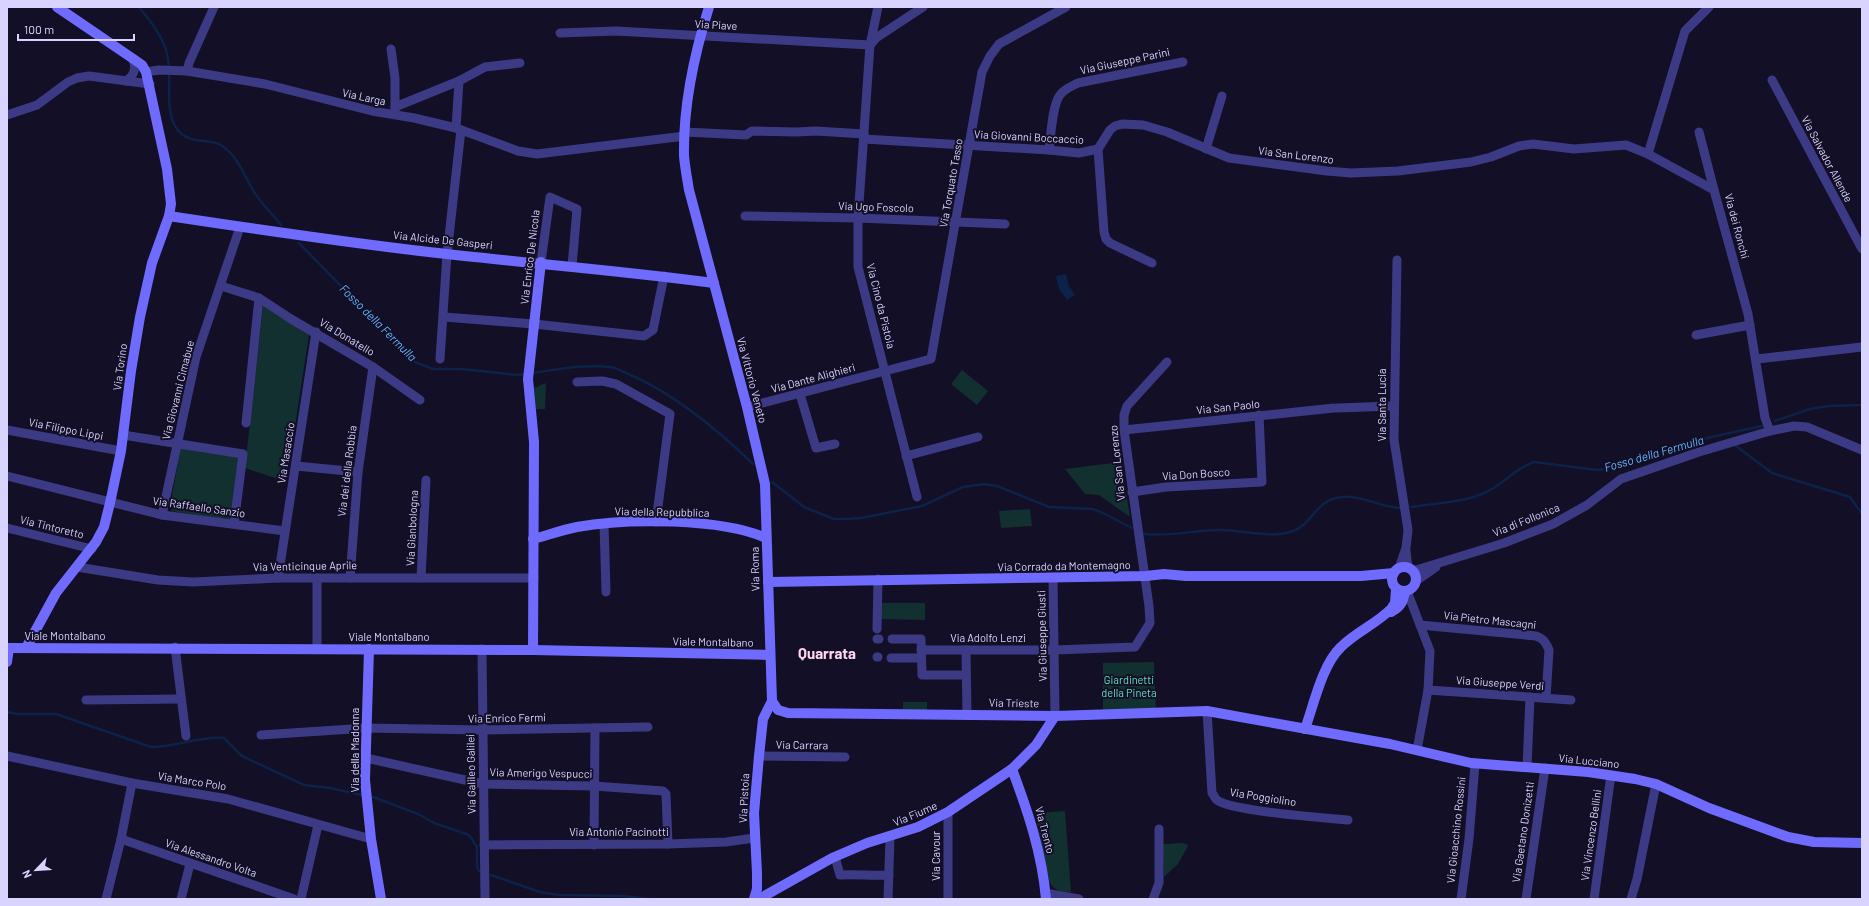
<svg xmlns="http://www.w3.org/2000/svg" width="1869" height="906" font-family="Barlow,sans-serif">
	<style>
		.green { fill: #12302f }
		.water { fill: #0c2248 }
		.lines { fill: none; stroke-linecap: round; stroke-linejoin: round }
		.stream { stroke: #0c2248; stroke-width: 2.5 }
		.street { stroke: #3d3a85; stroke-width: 9 }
		.secondary { stroke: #6f6bff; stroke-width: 10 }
		.labels { text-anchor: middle; stroke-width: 4; stroke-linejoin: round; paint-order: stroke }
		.street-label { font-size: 11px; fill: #d9d4ff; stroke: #130f26 }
		.park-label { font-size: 11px; fill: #5fe0c0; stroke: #130f26 }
		.water-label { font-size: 12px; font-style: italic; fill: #62b6ff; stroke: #130f26 }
		.district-label { font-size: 15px; font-weight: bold; fill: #ffd6f0; stroke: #130f26 }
	</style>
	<rect width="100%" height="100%" fill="#130f26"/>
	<g class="green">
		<path d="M263,306L309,335L287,478L284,481L245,468Z"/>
		<path d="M962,370L988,391L977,405L951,384Z"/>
		<path d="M546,383L545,409H536L534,388Z"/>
		<path d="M181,446L241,456L231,521L171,511L172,508L170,507Z"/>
		<path d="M1121,462L1130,517L1099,495L1085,494L1065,469Z"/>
		<path d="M1030,509L1032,526L1001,528L999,511Z"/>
		<path d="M881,603H925V620L880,619Z"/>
		<path d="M1154,662L1156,711L1103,713V663Z"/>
		<rect x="903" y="702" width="24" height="8"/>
		<path d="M1065,811L1071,892C1061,892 1054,891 1049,881L1035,813Z"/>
		<path d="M1183,843L1188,845L1187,848L1178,864L1164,877L1163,844Z"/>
	</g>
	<path class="water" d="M1066,274L1069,286L1075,295L1067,300L1059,289L1056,276Z"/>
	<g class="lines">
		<g class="stream">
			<path d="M139,7C150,21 163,36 167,54C173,76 163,110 177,129C188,145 209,138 221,145C241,158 245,181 259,199C266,208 274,216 281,225"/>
			<path d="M299,243L415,362L433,369H462L517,375L526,374"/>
			<path d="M531,373C556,370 584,364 610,367C618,368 625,373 633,376C675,395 719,431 753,464"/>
			<path d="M1775,421L1810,409L1829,406L1862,405"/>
			<path d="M1736,446L1772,473L1850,497L1862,514"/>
			<path d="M772,482L804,507L834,519H847L861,518L922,506L963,487L984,484L997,486L1049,507L1093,509L1103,513L1132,528"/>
			<path d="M1411,507C1435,503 1462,503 1484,493C1503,485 1515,468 1534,462L1597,470L1615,468L1653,457L1684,443L1762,426"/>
			<path d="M1144,534C1171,537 1194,530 1220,530C1243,530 1270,539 1293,531C1312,525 1315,500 1341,497C1361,495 1380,507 1400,508"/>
			<path d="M7,712L17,714H56L151,747C176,747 199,736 224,738L242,756L304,785L330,788L362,795"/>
			<path d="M373,797L418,814L434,823L469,835L477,847V867L479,871"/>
			<path d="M491,875L540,892L559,895L623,896L650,899"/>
		</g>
		<g class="street">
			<path d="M878,7L870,45L858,218V267L917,497"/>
			<path d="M1709,7L1685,31L1648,154L1714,190L1748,314L1765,418L1770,431"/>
			<path d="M560,33L616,31L870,45"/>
			<path d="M870,45L876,38L923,7"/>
			<path d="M391,49L395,78V112"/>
			<path d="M187,71L189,63L214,7"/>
			<path d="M146,72L159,70L187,71L265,84L372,111L414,118L456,128L518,151L537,154L685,136"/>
			<path d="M1772,80L1862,249"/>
			<path d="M126,81C135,75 137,67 132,58"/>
			<path d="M395,107L459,81"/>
			<path d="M7,115L37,105L68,82L77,78L89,76L150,84"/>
			<path d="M456,128L459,81L485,67L520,63"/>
			<path d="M685,132L746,135L752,131L796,132L816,131L864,134"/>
			<path d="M1699,132L1714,190"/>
			<path d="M864,139L1049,150L1079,153L1098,149"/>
			<path d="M1206,149L1222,96"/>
			<path d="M1049,150C1051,136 1052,105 1060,95C1064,89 1072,86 1078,83L1183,62"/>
			<path d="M745,216L858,218L1005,224"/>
			<path d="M1397,260L1394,440L1408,530L1406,548L1399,568"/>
			<path d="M541,262L550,197L577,209L572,266"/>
			<path d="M1152,263L1110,243L1106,239L1104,232L1098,149L1110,130L1115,126L1122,124L1143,125L1167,132L1229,158L1327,171L1351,173L1398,171L1471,162L1491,157L1519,146L1533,144L1574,149L1626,145L1648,154"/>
			<path d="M221,286L259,298L291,319L373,367L420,400"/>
			<path d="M444,317L534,324L644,336L653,330L664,276"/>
			<path d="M1696,335L1750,325"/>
			<path d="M440,359L447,254L461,130"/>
			<path d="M1757,359L1862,347"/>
			<path d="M577,382L602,381L616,384L670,414L656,522"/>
			<path d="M800,394L816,448L835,444"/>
			<path d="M747,407L931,359L982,72L990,56L999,44L1066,7"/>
			<path d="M1337,408L1394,406"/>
			<path d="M246,423L259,298"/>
			<path d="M7,430L121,451"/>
			<path d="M1124,430L1334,408"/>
			<path d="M123,435L243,454L234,524"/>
			<path d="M906,456L978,437"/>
			<path d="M296,466L358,472"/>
			<path d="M7,476L162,515L285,531"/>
			<path d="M1132,492L1166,487L1262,482L1259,415"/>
			<path d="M162,515L196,357L240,227"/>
			<path d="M604,524L606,592"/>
			<path d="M7,528L92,549"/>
			<path d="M1406,551L1408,568"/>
			<path d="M77,567L158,580L193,582L278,578H534"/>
			<path d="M1413,571L1504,543L1553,524L1587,505L1621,479L1699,452L1770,431L1794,426L1807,427L1862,450"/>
			<path d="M278,578L316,332"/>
			<path d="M350,578L358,472L373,367"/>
			<path d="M421,578L426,480"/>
			<path d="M1053,578L1055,716"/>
			<path d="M1416,581L1436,567"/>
			<path d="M1407,591L1430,651L1428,690L1417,750"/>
			<path d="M1420,625L1536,636C1544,639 1546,643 1549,650L1546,698"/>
			<path d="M877,629L878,579"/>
			<path d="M877,639H879"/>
			<path d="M892,639H921L922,675H966"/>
			<path d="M175,647L186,736"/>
			<path d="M317,648V578"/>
			<path d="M482,649L485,899"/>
			<path d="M921,650H1054L1135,647L1150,623L1149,606L1124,430V415L1127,406L1167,362"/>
			<path d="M966,650L967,715"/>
			<path d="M877,657H878"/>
			<path d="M891,658H921"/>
			<path d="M1428,690L1571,700"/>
			<path d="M86,700L181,699"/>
			<path d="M1207,711L1212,793C1214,795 1215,799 1217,800C1230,811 1326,818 1348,820"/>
			<path d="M261,735L367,728L483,730L648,727"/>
			<path d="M7,756L132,783L228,799L371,839"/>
			<path d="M759,756L845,757"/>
			<path d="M366,758L483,784L594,786L663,791L666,794L668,844"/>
			<path d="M1527,767L1530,697"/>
			<path d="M121,839L294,899"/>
			<path d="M484,845L668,844L726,842L754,838"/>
			<path d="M594,845L595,728"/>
			<path d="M835,857L840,875C857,874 872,876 889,875"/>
			<path d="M1045,893L1079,899"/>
			<path d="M106,899L121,839L132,783"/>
			<path d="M181,899L190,864"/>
			<path d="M301,899L318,825"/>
			<path d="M888,899L890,837"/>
			<path d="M948,899V812"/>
			<path d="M1153,899L1159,883V829"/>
			<path d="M1461,899L1469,839L1475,764"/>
			<path d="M1526,899L1545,768"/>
			<path d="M1594,899L1611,775"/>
			<path d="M1631,899L1637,879L1656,784"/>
		</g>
		<g class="secondary">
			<path d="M709,7C694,55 683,105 684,156C685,167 687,178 689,190L747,407L765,484L772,701L778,710L788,713L1055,716L1207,711L1390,744L1471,763L1588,772L1635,779L1656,784L1709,808L1788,837L1814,842L1862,843"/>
			<path d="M169,216C262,230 354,244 447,254C536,264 625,271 714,283"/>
			<path d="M533,539C548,535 562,530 577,527C626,518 721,518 766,538"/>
			<circle cx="1404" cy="579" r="12"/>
			<path d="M768,582L1146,576L1164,574L1186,576H1361L1394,573"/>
			<path d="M1391,612C1401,607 1403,602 1405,591"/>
			<path d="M7,648L533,650L770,655"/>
			<path d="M26,648L56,593L96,542L104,527L110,503L121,451L131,371L140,317L152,263L169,216L171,204L167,169L146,72L142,65L132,58L57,7"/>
			<path d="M369,649L365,780L371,839L381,899"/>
			<path d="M533,650L534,442L528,379L541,262"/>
			<path d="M7,662L9,648"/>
			<path d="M1305,729C1314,704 1322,665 1341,647C1356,632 1376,624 1391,609L1395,603L1396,589"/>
			<path d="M1012,769C1028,812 1042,853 1046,899"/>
			<path d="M754,899L757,889V873L754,813L759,756L763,719L772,701"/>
			<path d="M759,899L832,858L867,843L918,827L948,812L1012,769L1036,745L1055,716"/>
		</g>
	</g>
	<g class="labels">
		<g class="street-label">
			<text transform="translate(716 25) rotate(3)" y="4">Via Piave</text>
			<text transform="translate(1125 61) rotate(-12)" y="4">Via Giuseppe Parini</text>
			<text transform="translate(364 97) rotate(12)" y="4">Via Larga</text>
			<text transform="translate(1029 137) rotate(3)" y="4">Via Giovanni Boccaccio</text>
			<text transform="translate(1296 155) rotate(7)" y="4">Via San Lorenzo</text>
			<text transform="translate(1827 159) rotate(62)" y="4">Via Salvador Allende</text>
			<text transform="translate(951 183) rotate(-80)" y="4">Via Torquato Tasso</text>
			<text transform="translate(876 207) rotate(2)" y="4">Via Ugo Foscolo</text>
			<text transform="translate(1737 226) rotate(75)" y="4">Via dei Ronchi</text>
			<text transform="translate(443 240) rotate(6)" y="4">Via Alcide De Gasperi</text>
			<text transform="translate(530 257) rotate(-83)" y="4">Via Enrico De Nicola</text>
			<text transform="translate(881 306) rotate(76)" y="4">Via Cino da Pistoia</text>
			<text transform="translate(347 337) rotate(31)" y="4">Via Donatello</text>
			<text transform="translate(120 367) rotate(-82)" y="4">Via Torino</text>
			<text transform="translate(813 378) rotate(-15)" y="4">Via Dante Alighieri</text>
			<text transform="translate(752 380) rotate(75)" y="4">Via Vittorio Veneto</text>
			<text transform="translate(178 390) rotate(-76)" y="4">Via Giovanni Cimabue</text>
			<text transform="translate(1382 405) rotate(-90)" y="4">Via Santa Lucia</text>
			<text transform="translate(1228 407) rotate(-6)" y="4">Via San Paolo</text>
			<text transform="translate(66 429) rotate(11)" y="4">Via Filippo Lippi</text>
			<text transform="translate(286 453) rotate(-81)" y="4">Via Masaccio</text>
			<text transform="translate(1117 463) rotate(-96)" y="4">Via San Lorenzo</text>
			<text transform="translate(347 471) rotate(-83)" y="4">Via dei della Robbia</text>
			<text transform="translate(1196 474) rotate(-4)" y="4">Via Don Bosco</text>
			<text transform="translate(199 507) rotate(8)" y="4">Via Raffaello Sanzio</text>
			<text transform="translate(662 512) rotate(1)" y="4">Via della Repubblica</text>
			<text transform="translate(1526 520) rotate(-22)" y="4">Via di Follonica</text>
			<text transform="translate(52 527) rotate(14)" y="4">Via Tintoretto</text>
			<text transform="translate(412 528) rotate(-87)" y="4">Via Gianbologna</text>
			<text transform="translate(305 566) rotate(-1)" y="4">Via Venticinque Aprile</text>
			<text transform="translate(1064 566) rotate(-1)" y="4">Via Corrado da Montemagno</text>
			<text transform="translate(755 569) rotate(-91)" y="4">Via Roma</text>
			<text transform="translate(1490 620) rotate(6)" y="4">Via Pietro Mascagni</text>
			<text x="65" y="640">Viale Montalbano</text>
			<text transform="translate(1042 636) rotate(-91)" y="4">Via Giuseppe Giusti</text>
			<text x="389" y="641">Viale Montalbano</text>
			<text x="988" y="642">Via Adolfo Lenzi</text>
			<text transform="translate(713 642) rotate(1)" y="4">Viale Montalbano</text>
			<text transform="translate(1500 683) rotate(4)" y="4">Via Giuseppe Verdi</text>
			<text transform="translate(1014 703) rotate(1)" y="4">Via Trieste</text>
			<text transform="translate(507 718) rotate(-1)" y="4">Via Enrico Fermi</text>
			<text transform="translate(802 745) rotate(1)" y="4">Via Carrara</text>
			<text transform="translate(355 750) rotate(-90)" y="4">Via della Madonna</text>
			<text transform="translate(1589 761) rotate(6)" y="4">Via Lucciano</text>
			<text transform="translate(541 773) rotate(1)" y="4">Via Amerigo Vespucci</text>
			<text transform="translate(471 774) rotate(-91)" y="4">Via Galileo Galilei</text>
			<text transform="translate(192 781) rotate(9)" y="4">Via Marco Polo</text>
			<text transform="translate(1263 797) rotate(9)" y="4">Via Poggiolino</text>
			<text transform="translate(744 798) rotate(-87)" y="4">Via Pistoia</text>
			<text transform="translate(915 814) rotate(-23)" y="4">Via Fiume</text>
			<text transform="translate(1045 830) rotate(75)" y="4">Via Trento</text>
			<text transform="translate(1456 830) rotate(-84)" y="4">Via Gioacchino Rossini</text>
			<text x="619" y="836">Via Antonio Pacinotti</text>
			<text transform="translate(1523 832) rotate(-82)" y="4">Via Gaetano Donizetti</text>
			<text transform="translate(1591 835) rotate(-82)" y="4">Via Vincenzo Bellini</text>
			<text transform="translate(936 856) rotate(-90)" y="4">Via Cavour</text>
			<text transform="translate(211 858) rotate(19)" y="4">Via Alessandro Volta</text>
		</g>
		<g class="park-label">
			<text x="1129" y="684">Giardinetti<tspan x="1129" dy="13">della Pineta</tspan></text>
		</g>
		<g class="water-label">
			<text transform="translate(378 323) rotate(45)" y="4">Fosso della Fermulla</text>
			<text transform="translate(1654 454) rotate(-16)" y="4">Fosso della Fermulla</text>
		</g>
		<g class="district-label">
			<text x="827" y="659">Quarrata</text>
		</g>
	</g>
	<rect width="1869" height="906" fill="none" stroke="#d9d4ff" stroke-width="16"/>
	<g transform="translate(36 870) rotate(245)" stroke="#130f26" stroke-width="3" paint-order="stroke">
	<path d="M0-3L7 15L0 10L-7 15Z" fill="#d9d4ff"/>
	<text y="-6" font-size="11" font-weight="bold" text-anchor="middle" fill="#d9d4ff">N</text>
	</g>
	<path d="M18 34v6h116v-6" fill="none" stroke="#d9d4ff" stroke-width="2"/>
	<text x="24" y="34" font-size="12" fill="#d9d4ff" stroke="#130f26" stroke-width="3" paint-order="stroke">100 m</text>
</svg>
